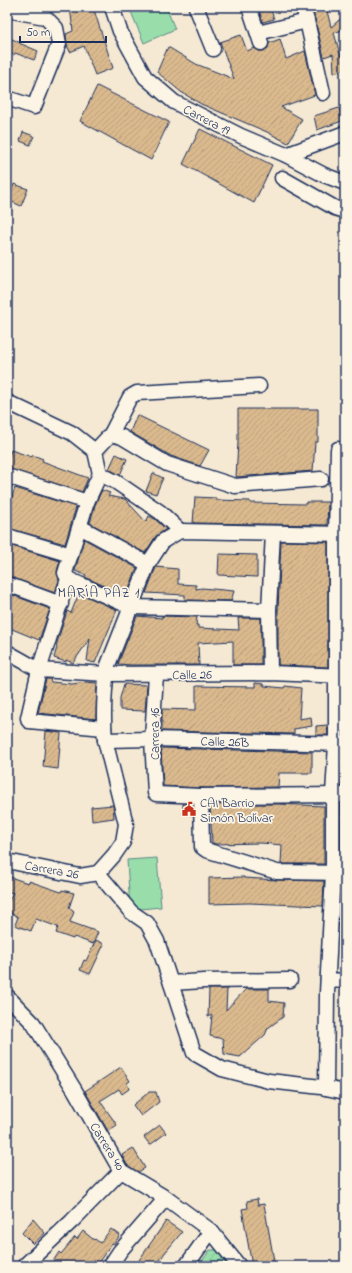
<svg xmlns="http://www.w3.org/2000/svg" width="352" height="1273" font-family="'Indie Flower',sans-serif">
	<style>
		.grass { fill: #99deaa; stroke: #5a8684 }
		.garden { fill: url(#garden-furrows); stroke: #5a8684 }
		.building { fill: url(#building-hatch); stroke: #1b2f5e }
		.lines { fill: none; stroke-linecap: round; stroke-linejoin: round }
		.minor-casing { stroke: #1b2f5e; stroke-width: 17 }
		.minor { stroke: #fcf5e5; stroke-width: 14 }
		.labels { text-anchor: middle; stroke-width: 3.5; stroke-linejoin: round; paint-order: stroke }
		.street-label { font-size: 13px; fill: #1b2f5e; stroke: #fcf5e5 }
		.poi-label { font-size: 13px; fill: #1b2f5e; stroke: #fcf5e5; text-anchor: start }
		.neighbourhood-label { font-size: 14px; letter-spacing: 1px; fill: #1b2f5e; stroke: #fcf5e5 }
	</style>
	<defs>
		<pattern id="garden-furrows" width="10" height="10" patternUnits="userSpaceOnUse"><rect width="10" height="10" fill="#99deaa"/><path d="M-1 1l2-2M0 10L10 0M9 11l2-2" fill="none" stroke="#83bf95"/></pattern>
		<pattern id="building-hatch" width="6" height="6" patternUnits="userSpaceOnUse"><rect width="6" height="6" fill="#dab98d"/><path d="M-1 1l2-2M0 6l6-6M5 7l2-2" fill="none" stroke="#ba9f7c"/></pattern>
	</defs>
	<rect width="100%" height="100%" fill="#f5e9d3"/>
	<filter id="ink" filterUnits="userSpaceOnUse"><feTurbulence type="fractalNoise" baseFrequency=".025" numOctaves="2"/><feDisplacementMap in="SourceGraphic" scale="8" xChannelSelector="R" yChannelSelector="G"/><feConvolveMatrix kernelMatrix="1 2 1 2 8 2 1 2 1" color-interpolation-filters="sRGB"/></filter>
	<g filter="url(#ink)">
		<g class="grass">
			<path d="M129,7H166L175,29L144,43Z"/>
			<path d="M157,858L161,907L130,910L127,860Z"/>
		</g>
		<path class="garden" d="M210,1250H217L227,1266H207L202,1261Z"/>
		<g class="building">
			<path d="M70,7H93L113,68L95,75L84,46L70,52L67,45L66,34L73,31Z"/>
			<path d="M270,7L274,19L263,22L258,8Z"/>
			<path d="M312,7H326L331,27L345,15V29L334,33L341,57L345,55V69L334,73L333,54L324,57Z"/>
			<path d="M241,35L247,51L254,48L259,51H264L268,48L269,43L280,39L286,59L305,51L315,95L281,107L302,119L288,143L267,132L201,104L181,92L157,72L168,47L196,64L234,79L220,42Z"/>
			<path d="M7,37L19,42V43L38,51L34,60L15,53L14,55L7,53Z"/>
			<path d="M97,86L169,122L151,160L80,121Z"/>
			<path d="M339,108L342,121L317,130L314,116Z"/>
			<path d="M200,129L272,165L254,203L183,164Z"/>
			<path d="M23,132L34,136L30,145L20,141Z"/>
			<path d="M14,184L28,189L21,206L8,200Z"/>
			<path d="M238,409H318V442H315L313,471L236,477L238,442Z"/>
			<path d="M137,415L209,450L200,466L171,456L130,432Z"/>
			<path d="M11,450L32,457L33,455L43,459L42,461L88,478L82,492L7,468V462Z"/>
			<path d="M116,454L127,459L120,475L109,469Z"/>
			<path d="M153,473L163,478L156,494L146,491Z"/>
			<path d="M15,488L76,507L65,544L7,528V511Z"/>
			<path d="M102,490L110,493L108,496L125,499L146,522L149,516L155,519L166,529L156,536L145,553L90,523L95,505Z"/>
			<path d="M195,497L216,498V500L250,501V503L306,504V502H328L327,525L193,523Z"/>
			<path d="M84,539L137,568L126,596L85,577L86,575L75,571Z"/>
			<path d="M281,541L328,542V667L278,665V610Z"/>
			<path d="M9,545L60,561L57,571L59,580L55,593L7,576V549Z"/>
			<path d="M219,554L257,555V577L218,575Z"/>
			<path d="M156,567L178,569V584L196,585V589L202,588L234,591L231,601L185,600V595L146,593Z"/>
			<path d="M7,593L50,609L39,640L7,627Z"/>
			<path d="M79,593L117,610L95,663L87,661L90,638L73,663L66,660V662L54,658L57,647L56,646L67,611L71,613Z"/>
			<path d="M137,616L162,618V616L197,617L196,625H198V628L239,630L238,618H261V665H233V641L198,643L199,665H132L118,664Z"/>
			<path d="M46,679H50L51,682L72,684L86,682L97,683L96,719L38,713Z"/>
			<path d="M255,683L264,684V686L284,688L285,686L301,688L299,719L311,717L312,726L294,729V734L162,731V709L196,710V686L255,687Z"/>
			<path d="M124,684L147,685L145,711L120,710V698Z"/>
			<path d="M327,725L328,735H316V726Z"/>
			<path d="M46,731L61,733L58,769L43,767Z"/>
			<path d="M161,748L312,752V773H279L278,787L201,788L163,786Z"/>
			<path d="M183,804H193V815L183,814Z"/>
			<path d="M210,804H278L324,806V864H281L282,845L261,843L216,844L212,843Z"/>
			<path d="M113,805L114,818L92,821L91,807Z"/>
			<path d="M7,876L28,883L29,881L61,892L62,890L74,893L69,908L74,912L70,922L98,932L93,944L74,937L73,939L56,933L58,927L36,919L31,931L15,925L18,917L7,911V904L13,893L7,891Z"/>
			<path d="M244,877V878L277,880L324,881L323,906L249,903L209,904V878Z"/>
			<path d="M96,940L104,944L90,974L80,970L84,960L86,961Z"/>
			<path d="M209,989H227L226,1010L246,989H269V1001L284,1003L283,1017L268,1028L265,1035L240,1057L224,1054L223,1039L210,1036L212,1015L208,1017Z"/>
			<path d="M121,1067L130,1081L127,1083L129,1089L122,1094L119,1089L100,1101L117,1125L108,1131L85,1091Z"/>
			<path d="M149,1092H156L159,1102L141,1116L133,1105Z"/>
			<path d="M160,1125L166,1133L150,1145L144,1137Z"/>
			<path d="M133,1148L145,1168L138,1172L127,1165L122,1155Z"/>
			<path d="M257,1199L258,1205L264,1204L274,1261L268,1262L269,1266H259V1264L252,1266L242,1209L248,1208L247,1201Z"/>
			<path d="M33,1219L45,1233L33,1244L22,1233Z"/>
			<path d="M166,1221L182,1232L164,1254L156,1266H135Z"/>
			<path d="M111,1229L120,1235L114,1244L112,1243L98,1263L95,1261L91,1266H50L59,1252L61,1254L75,1237L77,1239L83,1231L94,1240L95,1239L100,1243Z"/>
		</g>
		<g class="lines">
			<defs>
				<g id="minor">
					<path d="M112,7L120,31L145,77L174,102L241,136L286,155L324,175L345,183"/>
					<path d="M196,7L213,49"/>
					<path d="M249,7L261,43"/>
					<path d="M7,10L45,17L56,28L59,44L34,107L7,98"/>
					<path d="M307,21L323,93"/>
					<path d="M258,33L307,21L303,7"/>
					<path d="M286,155L345,133"/>
					<path d="M282,178L335,208L345,211"/>
					<path d="M7,402L72,433L95,451L100,474L116,482L160,512L180,531"/>
					<path d="M111,434L130,397L137,393L259,386"/>
					<path d="M95,451L111,434L122,437L167,464L235,486L321,479"/>
					<path d="M100,474L87,502L65,573L68,579L39,670L28,718L29,721L104,728"/>
					<path d="M7,476L87,502"/>
					<path d="M80,527L148,564"/>
					<path d="M7,536L71,555"/>
					<path d="M68,579L131,607L269,610"/>
					<path d="M7,584L61,604"/>
					<path d="M7,652L39,670L107,674L270,673L345,676"/>
					<path d="M270,673L269,610L273,533"/>
					<path d="M156,674L152,739L155,793L156,794L201,796L345,795"/>
					<path d="M105,740L152,739L345,744"/>
					<path d="M201,796L202,847L206,850L277,872L345,873"/>
					<path d="M7,861L80,876L98,873"/>
					<path d="M98,873L114,855L123,842L126,824L105,740C103,718 104,687 108,665L148,564L163,541L180,531L345,534"/>
					<path d="M98,873L131,912L147,923L157,941L194,1053L222,1069L269,1081L321,1087L345,1092"/>
					<path d="M328,980L345,981"/>
					<path d="M171,983L204,981L290,980"/>
					<path d="M7,996L33,1023L74,1089L121,1171L166,1198L211,1231L239,1266"/>
					<path d="M326,1088L327,993L333,872V794L336,744V534L338,449"/>
					<path d="M24,1266L72,1221L121,1171"/>
					<path d="M110,1266L120,1251L166,1198"/>
					<path d="M186,1266L211,1231"/>
				</g>
			</defs>
			<use href="#minor" class="minor-casing"/>
			<use href="#minor" class="minor"/>
		</g>
	</g>
	<defs>
		<symbol id="civic-bare" viewBox="-9 -9 18 18"><path d="M-.6-6.5H3V-4.5H.6V-3L4-1V1h2V6H-6V1h2V-1L-.6-3ZM-1.2 2.5V6h2.4V2.5Z" fill="#c8321e" stroke="#fcf5e5" stroke-width="2.5" paint-order="stroke"/></symbol>
	</defs>
	<g fill-rule="evenodd">
		<use href="#civic-bare" x="179" y="799" width="20" height="20"/>
	</g>
	<g class="labels">
		<g class="street-label">
			<text transform="translate(207 119) rotate(27)" y="5">Carrera 19</text>
			<text transform="translate(192 674) rotate(-1)" y="5">Calle 26</text>
			<text transform="translate(154 734) rotate(-90)" y="5">Carrera 16</text>
			<text transform="translate(225 741) rotate(2)" y="5">Calle 26B</text>
			<text transform="translate(52 869) rotate(10)" y="5">Carrera 26</text>
			<text transform="translate(108 1146) rotate(58)" y="5">Carrera 40</text>
		</g>
		<g class="poi-label">
			<text x="200" y="807">CAI Barrio<tspan x="200" dy="15">Simón Bolívar</tspan></text>
		</g>
		<g class="neighbourhood-label">
			<text x="99" y="597">MARÍA PAZ 1</text>
		</g>
	</g>
	<rect width="352" height="1273" fill="none" stroke="#fcf5e5" stroke-width="24"/>
	<rect x="12" y="12" width="328" height="1249" fill="none" stroke="#1b2f5e" stroke-width="1.5" filter="url(#ink)"/>
	<path d="M20 36v6h86v-6" fill="none" stroke="#1b2f5e" stroke-width="2"/>
	<text x="26" y="36" font-size="12" fill="#1b2f5e" stroke="#fcf5e5" stroke-width="3" paint-order="stroke">50 m</text>
</svg>
